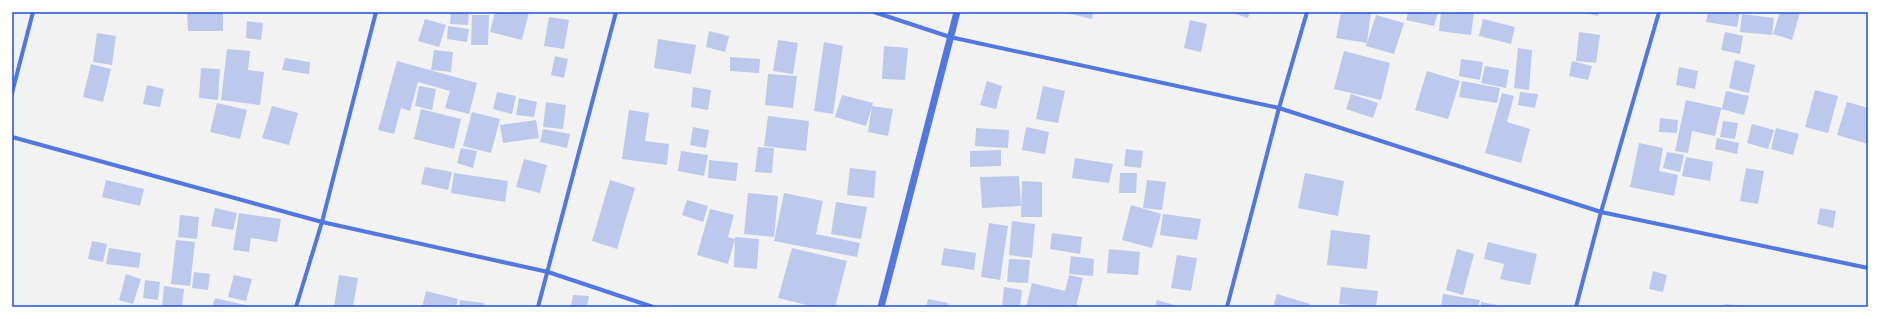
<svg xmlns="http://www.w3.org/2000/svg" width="1880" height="319" font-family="'Alegreya Sans',sans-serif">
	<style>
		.building { fill: #bdc9ec }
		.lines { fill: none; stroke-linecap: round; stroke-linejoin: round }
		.minor { stroke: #5277de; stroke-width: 4 }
		.tertiary { stroke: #5277de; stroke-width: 7 }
		.neatline { fill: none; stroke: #1d4ed8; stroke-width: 1.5 }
	</style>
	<rect width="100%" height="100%" fill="#f2f2f2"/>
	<g class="building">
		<path d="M187,12H223V31H188Z"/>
		<path d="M451,12H469L468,25L450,24Z"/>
		<path d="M495,12H529L522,40L490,32Z"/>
		<path d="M1062,12H1093L1092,19Z"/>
		<path d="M1230,12H1250L1248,18Z"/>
		<path d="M1341,12H1371L1367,43L1376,15L1404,23L1394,54L1366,46L1367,43L1336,38Z"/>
		<path d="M1408,12H1438L1434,26L1406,20Z"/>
		<path d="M1441,12H1474L1471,35L1439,31Z"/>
		<path d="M1581,12H1599L1598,16Z"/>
		<path d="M1708,12H1740L1737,27L1706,22Z"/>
		<path d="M1780,12H1800L1792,40L1773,34Z"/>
		<path d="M1742,14L1774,18L1772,35L1740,32Z"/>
		<path d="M472,15H489L488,45H471Z"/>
		<path d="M549,17L569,20L564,49L544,46Z"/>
		<path d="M425,19L446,25L439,47L418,41Z"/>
		<path d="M1483,19L1515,27L1511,44L1479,36Z"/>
		<path d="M1190,20L1207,24L1201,52L1184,48Z"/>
		<path d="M247,21L263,23L261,40L246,38Z"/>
		<path d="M448,26L469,29L467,42L447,39Z"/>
		<path d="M709,31L729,36L725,52L706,47Z"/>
		<path d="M1579,32L1600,35L1596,63L1576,61Z"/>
		<path d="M1725,32L1743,36L1740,54L1721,50Z"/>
		<path d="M97,33L116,36L112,65L93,62Z"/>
		<path d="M658,39L696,45L691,74L654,68Z"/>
		<path d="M778,40L798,43L793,74L773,71Z"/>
		<path d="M824,42L843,46L833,114L814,111Z"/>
		<path d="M884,46L908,48L905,80L882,79Z"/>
		<path d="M1518,48L1532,50L1529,90L1514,88Z"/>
		<path d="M227,49L250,51L248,70L264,72L260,105L221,100Z"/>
		<path d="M434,50L453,52L451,72L431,70Z"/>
		<path d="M1344,51L1390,63L1381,100L1334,89Z"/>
		<path d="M555,56L568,59L564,78L551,75Z"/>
		<path d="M730,57L760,59L759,73L730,71Z"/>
		<path d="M285,58L310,62L309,74L282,70Z"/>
		<path d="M1461,59L1483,62L1480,80L1459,76Z"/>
		<path d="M1735,60L1755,65L1749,93L1729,88Z"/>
		<path d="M397,61L477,83L469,114L445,108L450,91L418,82L410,111L401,108L394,134L378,130Z"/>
		<path d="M1572,61L1592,66L1588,80L1569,76Z"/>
		<path d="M91,64L111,69L103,102L83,97Z"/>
		<path d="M1485,66L1509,70L1506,88L1481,83Z"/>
		<path d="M1679,67L1698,71L1695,89L1676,85Z"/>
		<path d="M201,68L220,69L218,100L199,98Z"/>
		<path d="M1427,71L1460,81L1448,119L1415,110Z"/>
		<path d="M768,74L797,76L793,108L765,105Z"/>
		<path d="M987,81L1002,86L996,109L980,105Z"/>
		<path d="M1462,81L1500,88L1497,103L1459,97Z"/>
		<path d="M147,85L164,89L160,107L143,104Z"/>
		<path d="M419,86L436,89L432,110L415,106Z"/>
		<path d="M1043,86L1065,91L1058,123L1036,119Z"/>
		<path d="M693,87L711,90L708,110L691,107Z"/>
		<path d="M1815,90L1838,96L1828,133L1805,127Z"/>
		<path d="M1726,91L1749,96L1744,115L1721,109L1715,136L1692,131L1688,153L1675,151L1686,100L1722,108Z"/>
		<path d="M497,92L516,96L512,114L493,109Z"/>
		<path d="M1520,92L1538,94L1535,108L1518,105Z"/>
		<path d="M1502,93L1514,96L1507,122L1530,129L1521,163L1485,153Z"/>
		<path d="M1351,94L1378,103L1373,118L1346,109Z"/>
		<path d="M842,95L873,103L866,126L835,117Z"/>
		<path d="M519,98L537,102L534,117L516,115Z"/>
		<path d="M546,102L566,105L563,129L543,127Z"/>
		<path d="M1847,102L1868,108V144L1837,135Z"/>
		<path d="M217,103L247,110L240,139L210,132Z"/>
		<path d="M272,106L298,113L289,145L262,138Z"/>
		<path d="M872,106L893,109L888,136L868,132Z"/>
		<path d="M421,109L461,119L454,149L414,139Z"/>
		<path d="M629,110L649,113L645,141L669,144L667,165L622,159Z"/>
		<path d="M472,112L500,119L491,153L463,146Z"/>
		<path d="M768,116L809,121L806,151L764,146Z"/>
		<path d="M1660,118L1678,120L1677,133L1659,132Z"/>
		<path d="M536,120L539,138L503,143L500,125Z"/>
		<path d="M1723,121L1738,123L1735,139L1720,137Z"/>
		<path d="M1752,124L1774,130L1768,149L1747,143Z"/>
		<path d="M693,127L709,130L706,148L690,145Z"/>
		<path d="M1026,127L1049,132L1045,154L1022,150Z"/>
		<path d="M976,128L1009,130L1008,148L975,146Z"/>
		<path d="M1776,128L1799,134L1793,155L1771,149Z"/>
		<path d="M543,129L570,134L567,148L540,142Z"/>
		<path d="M1717,138L1739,143L1737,154L1715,149Z"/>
		<path d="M1639,143L1663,148L1659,171L1678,175L1674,196L1630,187Z"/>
		<path d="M758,147L774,148L772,173L755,172Z"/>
		<path d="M461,148L477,151L473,168L457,163Z"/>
		<path d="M1126,149L1143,151L1141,168L1124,166Z"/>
		<path d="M1001,150V166L970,167V151Z"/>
		<path d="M681,151L708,155L704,176L678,171Z"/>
		<path d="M1667,152L1684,155L1680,172L1663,168Z"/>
		<path d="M1686,157L1713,162L1710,181L1682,176Z"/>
		<path d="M1075,158L1113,164L1109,183L1072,178Z"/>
		<path d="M524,159L547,165L540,193L516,187Z"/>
		<path d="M709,160L738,163L736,181L708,178Z"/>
		<path d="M425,167L452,172L448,190L421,184Z"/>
		<path d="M850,168L876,171L874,198L847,195Z"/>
		<path d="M1746,168L1764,171L1758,204L1740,201Z"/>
		<path d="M454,173L508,181L505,202L451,193Z"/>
		<path d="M1120,173H1137L1136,193H1119Z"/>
		<path d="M1305,173L1344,181L1338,216L1298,208Z"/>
		<path d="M1019,176L1021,206L982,208L980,177Z"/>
		<path d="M106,180L144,189L140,206L102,197Z"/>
		<path d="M610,180L635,188L617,249L592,241Z"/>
		<path d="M1147,180L1166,182L1162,210L1143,208Z"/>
		<path d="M1022,181L1042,182V217H1021Z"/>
		<path d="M748,193L778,196L774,237L744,234Z"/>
		<path d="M784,193L823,201L816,234L860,243L857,257L774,241Z"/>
		<path d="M687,200L708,206L703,222L682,215Z"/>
		<path d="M836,202L867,207L861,239L831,234Z"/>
		<path d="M1131,205L1161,214L1152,248L1122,240Z"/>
		<path d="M215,208L237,213L233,230L211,226Z"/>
		<path d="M1820,208L1836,211L1833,228L1817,224Z"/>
		<path d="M710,209L734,215L728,237L735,239L728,264L697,255Z"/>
		<path d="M239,213L281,219L277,242L251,238L249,252L233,250Z"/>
		<path d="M1163,214L1201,219L1197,240L1160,235Z"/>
		<path d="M180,215L199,217L197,239L178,237Z"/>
		<path d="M1012,221L1035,224L1032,258L1009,255Z"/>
		<path d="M989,223L1008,226L1000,280L981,277Z"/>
		<path d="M1331,230L1370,235L1367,269L1327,265Z"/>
		<path d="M1052,233L1082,237L1080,254L1050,249Z"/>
		<path d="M735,237L759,239L757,269L734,267Z"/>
		<path d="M176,240L195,242L190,286L171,284Z"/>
		<path d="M92,241L107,244L103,262L88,259Z"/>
		<path d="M1488,242L1537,254L1530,285L1500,279L1504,264L1484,259Z"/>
		<path d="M109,248L141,253L139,268L106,264Z"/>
		<path d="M792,248L847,261L835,307H815L778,298Z"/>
		<path d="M944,248L976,253L974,270L941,265Z"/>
		<path d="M1109,249L1140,252L1138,275L1107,273Z"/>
		<path d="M1457,249L1474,254L1463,295L1446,290Z"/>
		<path d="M1177,255L1197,258L1191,291L1171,288Z"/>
		<path d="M1071,256L1094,259L1093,276L1069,274Z"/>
		<path d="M1009,259L1030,260L1028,283L1007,282Z"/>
		<path d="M1653,271L1667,275L1663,292L1649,289Z"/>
		<path d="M194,272L210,274L208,290L192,288Z"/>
		<path d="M126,274L141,279L133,304L119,300Z"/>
		<path d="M234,275L252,279L246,301L228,297Z"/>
		<path d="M339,275L358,278L353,307H334Z"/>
		<path d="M1069,275L1083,278L1076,307H1026L1032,283L1065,291Z"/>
		<path d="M145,280L160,282L158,300L143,298Z"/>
		<path d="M164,286L184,289L182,307H162Z"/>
		<path d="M1004,287L1022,290L1020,307H1002Z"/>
		<path d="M1341,287L1378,291L1376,307L1339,304Z"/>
		<path d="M426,291L458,299L456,307H422Z"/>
		<path d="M1277,294L1310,304L1309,307H1273Z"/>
		<path d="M1443,294L1480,300L1478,307H1441Z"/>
		<path d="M573,295L589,296L587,307H571Z"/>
		<path d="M215,298L249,306V307H212Z"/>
		<path d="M928,299L948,303L947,307H926Z"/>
		<path d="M460,300L484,303L483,307H459Z"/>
		<path d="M1157,300L1181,307H1155Z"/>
		<path d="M1481,302L1497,305V307H1481Z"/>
		<path d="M1725,304L1744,306V307H1724Z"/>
	</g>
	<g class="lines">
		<g class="minor">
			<path d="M874,12L950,37L1279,108L1601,212L1868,268"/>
			<path d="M12,93L33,12"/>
			<path d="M12,137L322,222L548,272L653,307"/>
			<path d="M296,307L322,222L376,12"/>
			<path d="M538,307L616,12"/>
			<path d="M1227,307L1279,108L1307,12"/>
			<path d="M1576,307L1601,212L1659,12"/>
		</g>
		<path class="tertiary" d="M881,307L957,12"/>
	</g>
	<rect width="1880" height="319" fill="none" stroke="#ffffff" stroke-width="26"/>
	<rect x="13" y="13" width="1854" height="293" class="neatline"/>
</svg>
